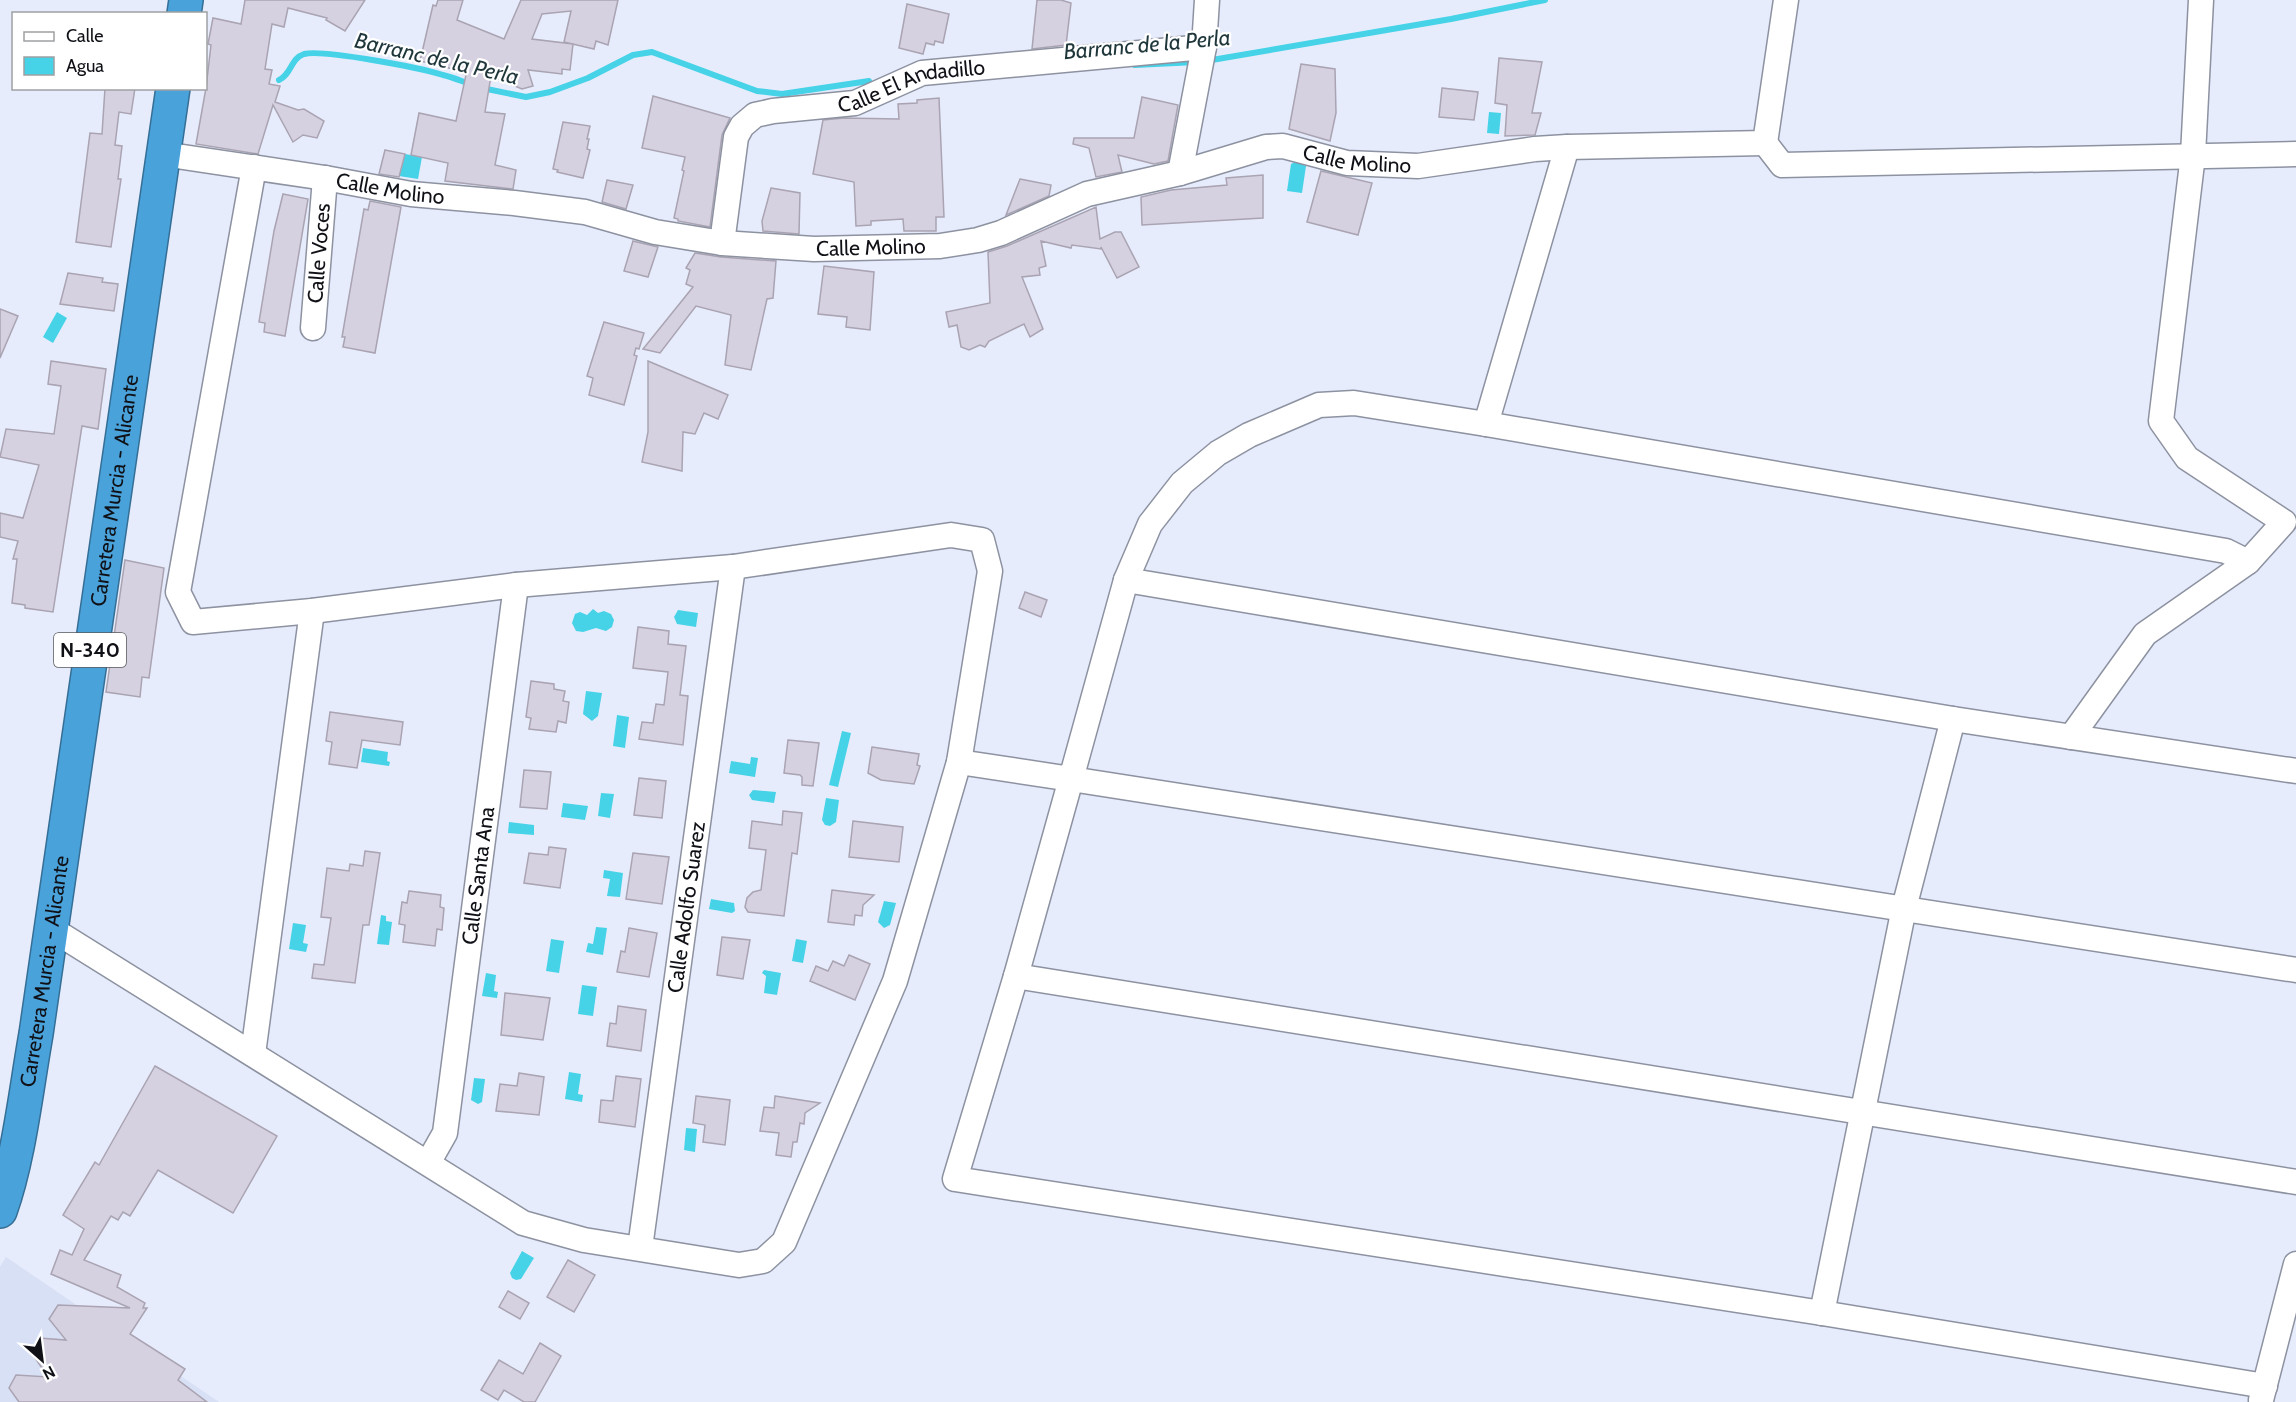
<svg xmlns="http://www.w3.org/2000/svg" width="2296" height="1402" font-family="Cabin,sans-serif">
	<style>
		.built { fill: #d8e0f5 }
		.water { fill: #46d2e7 }
		.lines { fill: none; stroke-linecap: round; stroke-linejoin: round }
		.stream { stroke: #46d2e7; stroke-width: 6 }
		.building { fill: #d6d1e1; stroke: #a9a3b2; stroke-width: 1.5 }
		.minor-casing { stroke: #8d92a1; stroke-width: 27 }
		.highway-casing { stroke: #356f96; stroke-width: 36 }
		.minor { stroke: #fff; stroke-width: 24 }
		.highway { stroke: #4aa2db; stroke-width: 33 }
		.labels { text-anchor: middle; stroke-width: 4.5; stroke-linejoin: round; paint-order: stroke }
		.shield { fill: #fff; stroke: #57585c; stroke-width: 1.5 }
		.shield-label { font-size: 20px; font-weight: bold; fill: #0f1116 }
		.street-label { font-size: 21px; fill: #0f1116; stroke: #fff }
		.water-label { font-size: 22px; font-style: italic; fill: #1f373b; stroke: #fff }
	</style>
	<rect width="100%" height="100%" fill="#e7ecfc"/>
	<path class="built" d="M6,1257L219,1402H0V1267Z"/>
	<g class="water">
		<path d="M1489,112L1501,113L1499,134L1487,133Z"/>
		<path d="M405,154L422,157L418,179L399,176Z"/>
		<path d="M1297,161L1306,166L1302,193L1287,191L1291,164Z"/>
		<path d="M57,312L67,318L53,343L43,337Z"/>
		<path d="M593,609L598,613L604,611L611,614L614,620L612,627L606,631L596,628L583,632L576,631L572,623L575,614L580,612L587,615Z"/>
		<path d="M678,610L698,613L696,627L677,624L674,617Z"/>
		<path d="M586,691L602,693L598,716L592,721L583,714Z"/>
		<path d="M617,715L629,717L625,748L613,746Z"/>
		<path d="M842,731L851,733L838,787L829,785Z"/>
		<path d="M363,748L388,752L387,761L390,762L389,766L361,762Z"/>
		<path d="M751,757L758,758L755,777L729,773L731,761L750,764Z"/>
		<path d="M753,790L776,792L774,803L752,800L749,795Z"/>
		<path d="M601,793L614,794L610,818L598,816Z"/>
		<path d="M826,798L839,800L836,822L830,826L825,825L822,820Z"/>
		<path d="M563,803L588,806L585,820L561,817Z"/>
		<path d="M509,822L534,825V835L508,833Z"/>
		<path d="M604,870L623,873L620,897L607,896L610,879L603,878Z"/>
		<path d="M711,899L734,903L735,911L732,913L709,909Z"/>
		<path d="M884,901L896,903L890,925L884,928L878,922Z"/>
		<path d="M381,915L386,916V921L392,922L389,945L377,944Z"/>
		<path d="M293,923L306,925L303,943L308,944L306,952L289,949Z"/>
		<path d="M596,927L607,928L603,955L586,952L588,943L593,944Z"/>
		<path d="M551,939L564,941L559,973L546,971Z"/>
		<path d="M796,939L807,941L803,963L792,961Z"/>
		<path d="M764,970L781,973L777,995L764,993L766,976L762,973Z"/>
		<path d="M486,973L496,975L494,991L498,992L497,998L482,996Z"/>
		<path d="M582,985L597,987L593,1016L578,1014Z"/>
		<path d="M569,1072L581,1074L578,1094L583,1095L582,1102L565,1099Z"/>
		<path d="M474,1078L485,1079L482,1102L478,1104L471,1100Z"/>
		<path d="M686,1128L697,1129L695,1152L684,1150Z"/>
		<path d="M522,1251L534,1258L521,1279L516,1280L512,1278L510,1273Z"/>
	</g>
	<g class="lines">
		<g class="stream">
			<path d="M1206,61L1451,19L1545,0"/>
			<path d="M1135,65L1196,62"/>
			<path d="M279,80C291,75 291,58 304,54C323,49 421,68 443,75C452,77 461,81 470,84"/>
			<path d="M482,88L526,97L550,92L588,78L633,55L652,52L757,91L782,94L869,81"/>
		</g>
	</g>
	<g class="building">
		<path d="M245,0H365L345,31L326,20L327,18L288,8L284,27L272,24L265,69L272,70L269,84L280,86L275,102L298,110L304,109L324,121L317,138L303,135L293,142L273,105L258,154L196,144L206,88L211,45L208,44L213,18L241,24Z"/>
		<path d="M438,0H463L457,20L504,39L521,0H618L608,45L596,41L594,49L564,42L571,11L542,14L532,39L573,44L570,70L562,69V74L528,70L533,86L522,89L491,76L485,112L505,114L495,165L516,170L513,189L445,181L448,163L411,155L419,113L456,121L466,75L453,69L420,61L433,5L436,6Z"/>
		<path d="M1037,0H1061L1071,3L1066,45L1032,49Z"/>
		<path d="M907,4L949,14L943,43L935,41L934,45L926,43L923,54L899,48Z"/>
		<path d="M1499,58L1542,62L1532,113H1541L1535,135L1505,136L1507,105L1495,103Z"/>
		<path d="M1301,64L1335,69L1336,113L1330,141L1289,129Z"/>
		<path d="M105,88H135L131,114L119,112L115,145L122,146L118,179H121L111,247L76,242L90,133L102,134Z"/>
		<path d="M1442,88L1478,92L1474,120L1439,117Z"/>
		<path d="M653,96L730,118L722,135L710,227L678,221V219L674,218L684,171L682,170L685,157L642,148Z"/>
		<path d="M1142,97L1178,105L1168,161L1154,164L1118,155L1122,172L1096,177L1089,148L1073,144L1074,138H1134Z"/>
		<path d="M939,98L944,217H936V231H904L903,219L871,221V225L856,226L854,182L813,174L823,120L844,118L899,119L898,104L917,103V100Z"/>
		<path d="M563,122L590,126L587,139H589L587,149L590,150L583,178L557,172L558,170L553,169Z"/>
		<path d="M385,150L405,154L399,177L379,174Z"/>
		<path d="M1321,171L1372,183L1358,235L1307,222Z"/>
		<path d="M1263,175V218L1142,225L1141,197L1171,190L1227,185L1226,178Z"/>
		<path d="M1020,179L1051,185L1049,196L1006,215Z"/>
		<path d="M607,180L633,185L626,209L602,202Z"/>
		<path d="M771,188L800,193L799,234L763,231L762,221Z"/>
		<path d="M283,194L308,199L285,336L264,332L265,323L259,322L274,231Z"/>
		<path d="M370,201L401,207L375,353L343,347L345,337H342L364,209L368,210Z"/>
		<path d="M1096,207L1100,239L1115,232H1121L1139,267L1117,278L1101,247V249L1072,245L1071,248L1041,241L1046,266L1039,268L1040,275L1022,277L1043,329L1030,337L1024,324L989,341L985,347L980,345L969,350L961,347L957,325L949,327L946,312L990,303L988,252L1007,246Z"/>
		<path d="M633,241L658,247L648,277L624,271Z"/>
		<path d="M695,253L721,257L776,261L773,298L767,299L751,370L725,365L731,315L696,306L660,353L643,349L693,287L686,284L690,270L686,268Z"/>
		<path d="M824,266L874,272L870,330L846,327L847,317L818,314Z"/>
		<path d="M68,273L103,278L102,282L118,284L114,311L60,304Z"/>
		<path d="M0,309L18,316L0,358Z"/>
		<path d="M604,322L644,333L639,349L636,348L634,355L637,356L624,405L589,395L593,378L587,376Z"/>
		<path d="M51,361L106,369L98,429L82,426L53,612L25,608V605L12,603L17,559H13L18,541L0,537V513L23,518L39,465L0,457L6,429L54,434L61,386L48,384Z"/>
		<path d="M648,361L728,395L718,419L704,413L695,434L683,432L682,471L642,462L648,432Z"/>
		<path d="M125,560L164,568L149,678L142,677L140,697L106,692Z"/>
		<path d="M1025,592L1047,600L1041,617L1019,608Z"/>
		<path d="M638,627L669,631L668,644L686,646L680,695L688,696L683,745L639,739L642,722L653,723L656,704L664,705L668,672L633,668Z"/>
		<path d="M531,681L554,684V689L565,691L563,701L569,702L566,723L558,721L556,732L529,729L531,718L526,717Z"/>
		<path d="M330,712L403,722L400,745L362,740L357,768L329,764L332,742L326,741Z"/>
		<path d="M788,740L819,743L813,786L802,785V777L800,775L784,773Z"/>
		<path d="M872,747L919,754L917,765L920,766L914,784L881,780L868,773Z"/>
		<path d="M524,770L551,772L547,809L520,807Z"/>
		<path d="M639,778L666,781L662,818L634,815Z"/>
		<path d="M783,811L802,813L797,854L792,853L784,916L748,912L745,907L747,898L753,892L761,890L766,850L749,848L752,821L782,825Z"/>
		<path d="M853,821L903,827L899,862L849,857Z"/>
		<path d="M549,847L566,849L560,888L524,883L529,853L548,855Z"/>
		<path d="M365,851L380,853L369,925H363L355,983L312,978L314,964L324,965L331,918L321,917L327,868L349,871L350,864L363,866Z"/>
		<path d="M633,853L669,857L662,904L626,899Z"/>
		<path d="M832,890L874,895L863,905L862,916L855,915L854,925L828,922Z"/>
		<path d="M409,891L441,895L440,907L444,908L442,930L437,929L435,946L403,942L405,925L399,924L402,902L407,903Z"/>
		<path d="M629,928L657,933L649,977L617,972L621,951L625,952Z"/>
		<path d="M722,937L750,940L743,979L717,975Z"/>
		<path d="M849,955L870,964L855,1000L810,981L816,966L828,971L833,961L844,966Z"/>
		<path d="M505,993L550,998L543,1040L501,1035Z"/>
		<path d="M618,1006L646,1010L641,1051L607,1046L610,1023L616,1024Z"/>
		<path d="M155,1066L277,1136L233,1213L158,1170L130,1216L123,1212L118,1220L111,1216L84,1260L121,1275L117,1287L145,1303L143,1308H147L130,1334L185,1369L178,1380L207,1402H19L9,1388L16,1375L48,1377L31,1352L39,1338L66,1340L49,1319L58,1305L130,1308L51,1274L60,1250L72,1255L84,1229L63,1215L95,1162L99,1165Z"/>
		<path d="M519,1073L544,1077L539,1115L496,1111L500,1084L517,1086Z"/>
		<path d="M616,1076L641,1079L635,1127L599,1122L601,1100L613,1101Z"/>
		<path d="M696,1096L730,1100L725,1145L703,1142L705,1125L693,1123Z"/>
		<path d="M775,1096L820,1103L805,1113L804,1124L800,1123L797,1142H793L791,1157L776,1155L779,1133L760,1131L764,1107L774,1108Z"/>
		<path d="M568,1260L595,1275L574,1312L547,1297Z"/>
		<path d="M508,1291L529,1303L520,1319L499,1307Z"/>
		<path d="M540,1343L561,1356L535,1402H524L504,1390L498,1400L481,1390L499,1360L523,1374Z"/>
	</g>
	<g class="lines">
		<defs>
			<g id="minor">
				<path d="M1765,143L1782,165L2296,154"/>
				<path id="s1" d="M163,154L325,178L411,194L514,203L585,212L655,232L722,243L814,249L940,246L978,240L1001,233L1087,194L1180,173L1266,147L1283,146L1347,163L1418,166L1535,149L1567,147L1765,143L1786,0"/>
				<path d="M1180,173L1204,47L1207,0"/>
				<path id="s2" d="M722,243L736,137L742,126L755,115L773,111L855,103L922,73L1204,47"/>
				<path id="s3" d="M313,328L325,178"/>
				<path d="M1486,424L2226,551L2248,562L2284,522L2187,458L2161,421L2193,155L2201,0"/>
				<path d="M1126,580L1953,719L2296,771"/>
				<path d="M2071,737L2145,634L2248,562"/>
				<path d="M959,762L1071,779L1126,580L1150,524L1182,483L1218,453L1249,435L1319,405L1354,403L1486,424L1567,147"/>
				<path d="M50,928L523,1223L584,1240L739,1265L763,1261L784,1242L895,981L959,762L990,571L982,540L951,535L733,567L516,585L312,611L193,622L178,592L254,167"/>
				<path d="M2296,970L1071,779L1016,976L2296,1182"/>
				<path d="M1016,976L955,1179L1822,1313L2265,1386"/>
				<path d="M253,1054L312,611"/>
				<path id="s4" d="M428,1163L445,1133L516,585"/>
				<path id="s5" d="M640,1248L733,567"/>
				<path d="M1822,1313L1904,908L1953,719"/>
				<path d="M2261,1400L2296,1264"/>
			</g>
			<g id="highway">
				<path d="M184,14L186,0"/>
				<path id="s6" d="M0,1211C19,1158 26,1090 36,1034L173,88"/>
			</g>
		</defs>
		<use href="#minor" class="minor-casing"/>
		<use href="#highway" class="highway-casing"/>
		<use href="#minor" class="minor"/>
		<use href="#highway" class="highway"/>
	</g>
	<g class="labels">
		<rect class="shield" x="54" y="633" width="72" height="34" rx="4.5"/>
		<g class="shield-label">
			<text x="90" y="657">N-340</text>
		</g>
		<g class="street-label">
			<text dy="7" stroke="none"><textPath href="#s2" startOffset="297">Calle El Andadillo</textPath></text>
			<text dy="7" stroke="none"><textPath href="#s1" startOffset="1220">Calle Molino</textPath></text>
			<text dy="7" stroke="none"><textPath href="#s1" startOffset="230">Calle Molino</textPath></text>
			<text dy="7" stroke="none"><textPath href="#s1" startOffset="716">Calle Molino</textPath></text>
			<text dy="7" stroke="none"><textPath href="#s3" startOffset="75">Calle Voces</textPath></text>
			<text dy="7" stroke="none"><textPath href="#s6" startOffset="730">Carretera Murcia - Alicante</textPath></text>
			<text dy="7" stroke="none"><textPath href="#s4" startOffset="294">Calle Santa Ana</textPath></text>
			<text dy="7" stroke="none"><textPath href="#s5" startOffset="344">Calle Adolfo Suarez</textPath></text>
			<text dy="7" stroke="none"><textPath href="#s6" startOffset="244">Carretera Murcia - Alicante</textPath></text>
		</g>
		<g class="water-label">
			<text transform="translate(1147 44) rotate(-5)" y="8">Barranc de la Perla</text>
			<text transform="translate(437 58) rotate(13)" y="8">Barranc de la Perla</text>
		</g>
	</g>
	<rect x="12" y="12" width="195" height="78" fill="#ffffff" stroke="#9fa0a2" stroke-width="1.5"/>
	<rect x="24" y="32" width="30" height="9" fill="#ffffff" stroke="#9fa0a2" stroke-width="1.5"/>
	<text x="66" y="42" font-size="18" fill="#0f1116">Calle</text>
	<rect x="24" y="57" width="30" height="18" fill="#46d2e7" stroke="#9fa0a2" stroke-width="1.5"/>
	<text x="66" y="72" font-size="18" fill="#0f1116">Agua</text>
	<g transform="translate(42 1360) rotate(152)" stroke="#ffffff" stroke-width="4.5" paint-order="stroke">
	<path d="M0-4.5L10 22L0 15L-10 22Z" fill="#0f1116"/>
	<text y="-9" font-size="16" font-weight="bold" text-anchor="middle" fill="#0f1116">N</text>
	</g>
</svg>
